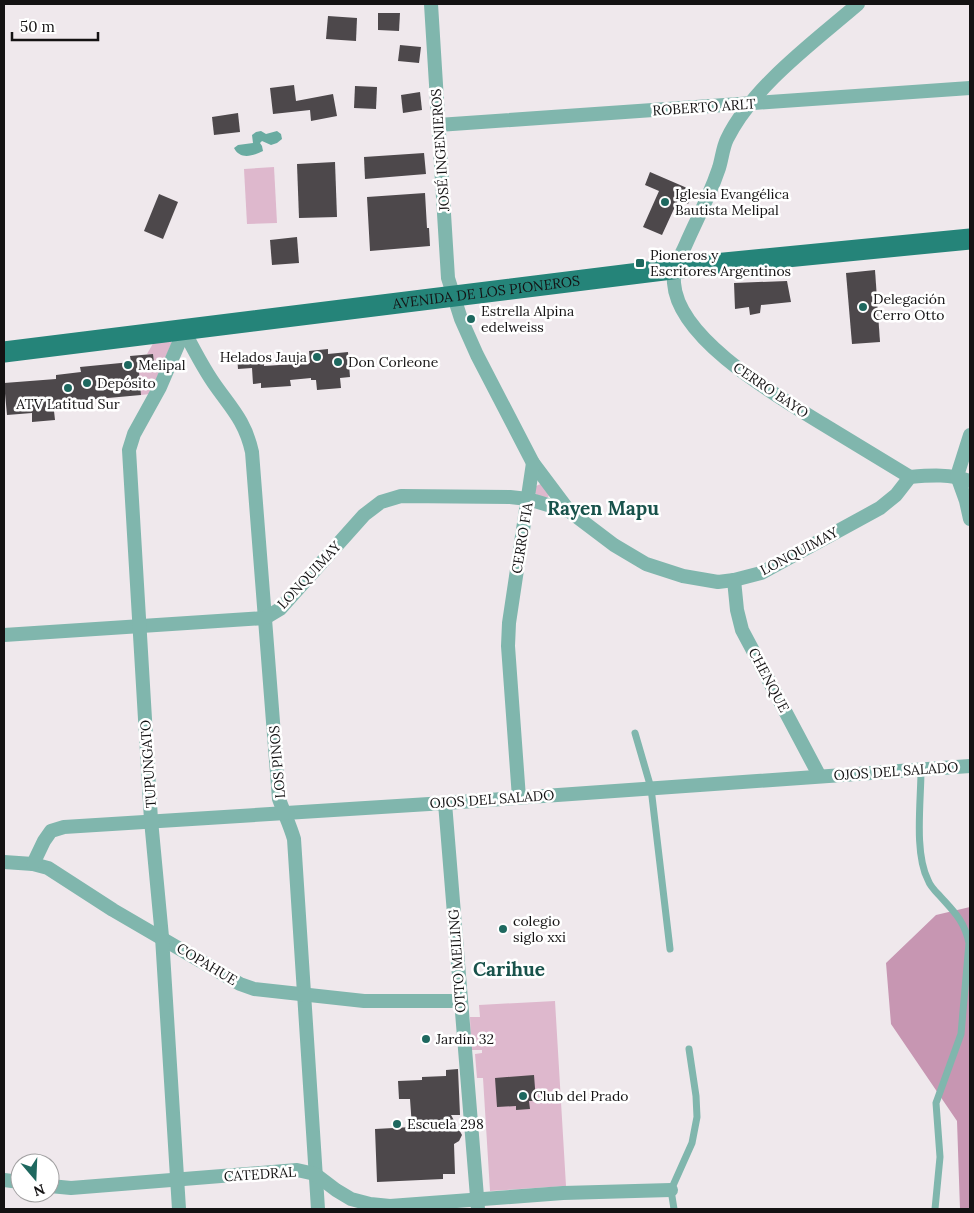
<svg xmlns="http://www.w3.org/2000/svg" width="974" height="1213" font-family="Lora,serif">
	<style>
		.green { fill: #deb8cd }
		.forest { fill: #c796b2 }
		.water { fill: #69aba1 }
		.building { fill: #4d484b }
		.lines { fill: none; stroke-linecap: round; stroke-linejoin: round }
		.service { stroke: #80b6ad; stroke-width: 7 }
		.minor { stroke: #80b6ad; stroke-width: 14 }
		.primary { stroke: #258479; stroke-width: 21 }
		.poi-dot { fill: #1e685f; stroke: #fff; stroke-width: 2 }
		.labels { text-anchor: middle; stroke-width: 5; stroke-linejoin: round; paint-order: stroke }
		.street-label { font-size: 14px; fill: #141213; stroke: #fff }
		.poi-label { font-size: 14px; fill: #141213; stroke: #fff; text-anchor: start }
		.district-label { font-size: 19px; font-weight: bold; fill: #18524b; stroke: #fff }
	</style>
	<rect width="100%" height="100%" fill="#efe8ec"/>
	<g class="green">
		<path d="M274,167L277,223L247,224L244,169Z"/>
		<path d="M167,339L172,342L150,394L141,395L139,372L155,370L153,354H147L155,340Z"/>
		<path d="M543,483L549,495L548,497C542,499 539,497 535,493L536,486Z"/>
		<path d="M555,1001L566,1186L490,1191L483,1078H477L475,1054L482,1053V1050H471L470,1017H480L479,1005Z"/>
	</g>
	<path class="forest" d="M970,907V1209H960L957,1121L891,1024L886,963L936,915Z"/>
	<path class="water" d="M261,131L266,134L277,131L281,134L282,139L277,143L271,145L262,141L260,143L262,146L263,151C253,156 240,160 234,148L238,145L253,143L252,135L256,132Z"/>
	<g class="building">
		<path d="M378,13H400L399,31L378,30Z"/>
		<path d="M328,16L357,18L356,41L326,39Z"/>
		<path d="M400,45L421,47L419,63L398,61Z"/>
		<path d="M294,85L296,101L333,94L337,116L311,121L310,110L273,114L270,88Z"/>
		<path d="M355,86L377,87L376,109L354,108Z"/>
		<path d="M420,92L422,110L403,113L401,95Z"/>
		<path d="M238,113L240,132L214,135L212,117Z"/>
		<path d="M424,153L426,174L365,179L364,157Z"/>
		<path d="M335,162L337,217L299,218L297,164Z"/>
		<path d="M650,172L694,191L688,204L678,200L662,235L643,227L659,191L645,185Z"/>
		<path d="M425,193L427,228H429L430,246L370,251L367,197Z"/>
		<path d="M159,194L178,202L163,239L144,231Z"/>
		<path d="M297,237L299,263L272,265L270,240Z"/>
		<path d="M875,270L880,342L852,344L846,273Z"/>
		<path d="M787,281L791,302L761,305L760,313L750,315L749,307L735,309L734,283Z"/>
		<path d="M328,349V354L348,352L350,377L340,378L341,388L317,390L316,380H311V378L290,380L291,386L261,388V383L253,384L252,368L238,369L237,355L263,353L264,366L310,363L309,351Z"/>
		<path d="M153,354L155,370L139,372L141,395L75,401L76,409L54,411L55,420L32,422V413L7,415L4,383L56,379V375L81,372L80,367L131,362L130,356Z"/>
		<path d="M458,1069L460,1115H451L462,1135L459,1141L454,1144L455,1174H443V1179L377,1182L375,1129L412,1127L410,1099H399L398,1081L422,1080V1077L446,1076V1070Z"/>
		<path d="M534,1075L536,1101H529L530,1109L516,1110V1106L497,1107L495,1078Z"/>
	</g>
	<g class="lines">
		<g class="service">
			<path d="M635,733L651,788L670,949"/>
			<path d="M921,770C921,801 914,853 928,880C930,886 935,891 939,895C954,912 964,920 969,943L961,1034L936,1103L940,1157L935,1209"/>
			<path d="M674,1209L671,1190L692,1143L697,1117L696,1096L689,1049"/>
		</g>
		<g class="minor">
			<path d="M431,4L448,278L461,319L477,355L533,463L569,511L614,545L646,564L683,576L718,582L734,580L761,573L880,508L896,495L910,477C932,475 950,474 970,481"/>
			<path d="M858,4C814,42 753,86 727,139C723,147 722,158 719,168C716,177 712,187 708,196C701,212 693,228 686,244C680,258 673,267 674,283C678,341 781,398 826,426C854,443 882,460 910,477"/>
			<path d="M438,125L970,88"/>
			<path d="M184,331C193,348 202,366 213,382C230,407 245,420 252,452L279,799C284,813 290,825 294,839L318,1209"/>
			<path d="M970,435L957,476L966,501L970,519"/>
			<path d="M734,580L737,610L742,630L819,775"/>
			<path d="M4,635L265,618L280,609L364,515L381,502L401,496L510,497L528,499L568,511"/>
			<path d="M519,798L508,646L509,623L533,463"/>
			<path d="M445,803L478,1209"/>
			<path d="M4,862L33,864L48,868L113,910L240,984L254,989L364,1001H460"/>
			<path d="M33,864L44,841L51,831L64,827L445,803L970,766"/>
			<path d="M4,1180L20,1182"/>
			<path d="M50,1186L71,1188L297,1170L315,1174L336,1190L351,1199L370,1204L390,1206L563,1193L671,1190"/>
			<path d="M179,1209L162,937L151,820L129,450L134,434L160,387L184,331"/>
		</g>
		<path class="primary" id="s1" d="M4,352L704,265L970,239"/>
	</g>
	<g class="poi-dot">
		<circle cx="665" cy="202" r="5"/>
		<rect x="635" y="258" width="10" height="10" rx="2.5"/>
		<circle cx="863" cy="307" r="5"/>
		<circle cx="471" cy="319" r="5"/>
		<circle cx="317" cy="357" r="5"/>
		<circle cx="338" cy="362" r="5"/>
		<circle cx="128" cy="365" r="5"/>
		<circle cx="87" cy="383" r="5"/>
		<circle cx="68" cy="388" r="5"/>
		<circle cx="503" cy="929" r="5"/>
		<circle cx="426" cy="1039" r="5"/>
		<circle cx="523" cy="1096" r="5"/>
		<circle cx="397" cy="1124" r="5"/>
	</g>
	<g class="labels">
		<g class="street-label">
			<text transform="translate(704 107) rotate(-4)" y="5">ROBERTO ARLT</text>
			<text transform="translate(440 150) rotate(-94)" y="5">JOSÉ INGENIEROS</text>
			<text dy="5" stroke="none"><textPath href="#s1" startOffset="486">AVENIDA DE LOS PIONEROS</textPath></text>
			<text transform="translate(771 390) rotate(34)" y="5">CERRO BAYO</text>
			<text transform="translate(522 538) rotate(-81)" y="5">CERRO FIA</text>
			<text transform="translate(799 551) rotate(-28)" y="5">LONQUIMAY</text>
			<text transform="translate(309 575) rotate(-47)" y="5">LONQUIMAY</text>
			<text transform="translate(769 680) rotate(62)" y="5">CHENQUE</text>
			<text transform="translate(277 762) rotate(-95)" y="5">LOS PINOS</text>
			<text transform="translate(148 764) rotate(-94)" y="5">TUPUNGATO</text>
			<text transform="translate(896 771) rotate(-4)" y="5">OJOS DEL SALADO</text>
			<text transform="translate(492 799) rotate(-4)" y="5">OJOS DEL SALADO</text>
			<text transform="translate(457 961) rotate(-94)" y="5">OTTO MEILING</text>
			<text transform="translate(207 964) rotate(31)" y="5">COPAHUE</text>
			<text transform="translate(260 1174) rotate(-4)" y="5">CATEDRAL</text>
		</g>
		<g class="poi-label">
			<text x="675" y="199">Iglesia Evangélica<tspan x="675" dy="16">Bautista Melipal</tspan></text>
			<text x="650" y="260">Pioneros y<tspan x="650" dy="16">Escritores Argentinos</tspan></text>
			<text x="873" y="304">Delegación<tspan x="873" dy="16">Cerro Otto</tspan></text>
			<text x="481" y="316">Estrella Alpina<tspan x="481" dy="16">edelweiss</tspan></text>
			<text x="307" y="362" text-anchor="end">Helados Jauja</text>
			<text x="348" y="367">Don Corleone</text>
			<text x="138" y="370">Melipal</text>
			<text x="97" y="388">Depósito</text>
			<text x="68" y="409" text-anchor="middle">ATV Latitud Sur</text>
			<text x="513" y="926">colegio<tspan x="513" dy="16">siglo xxi</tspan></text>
			<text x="436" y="1044">Jardín 32</text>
			<text x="533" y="1101">Club del Prado</text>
			<text x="407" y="1129">Escuela 298</text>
		</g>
		<g class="district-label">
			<text x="603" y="515">Rayen Mapu</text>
			<text x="509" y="976">Carihue</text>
		</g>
	</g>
	<rect width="974" height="1213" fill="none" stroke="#141213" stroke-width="10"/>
	<g transform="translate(35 1178) rotate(161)"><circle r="24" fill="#ffffff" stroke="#a1a0a1"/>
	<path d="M0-4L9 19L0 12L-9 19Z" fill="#1e685f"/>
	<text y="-8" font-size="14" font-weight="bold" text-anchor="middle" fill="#141213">N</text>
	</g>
	<path d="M12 32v8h86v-8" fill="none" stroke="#141213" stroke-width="2.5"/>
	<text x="20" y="32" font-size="15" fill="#141213" stroke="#ffffff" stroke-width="4" paint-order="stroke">50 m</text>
</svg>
